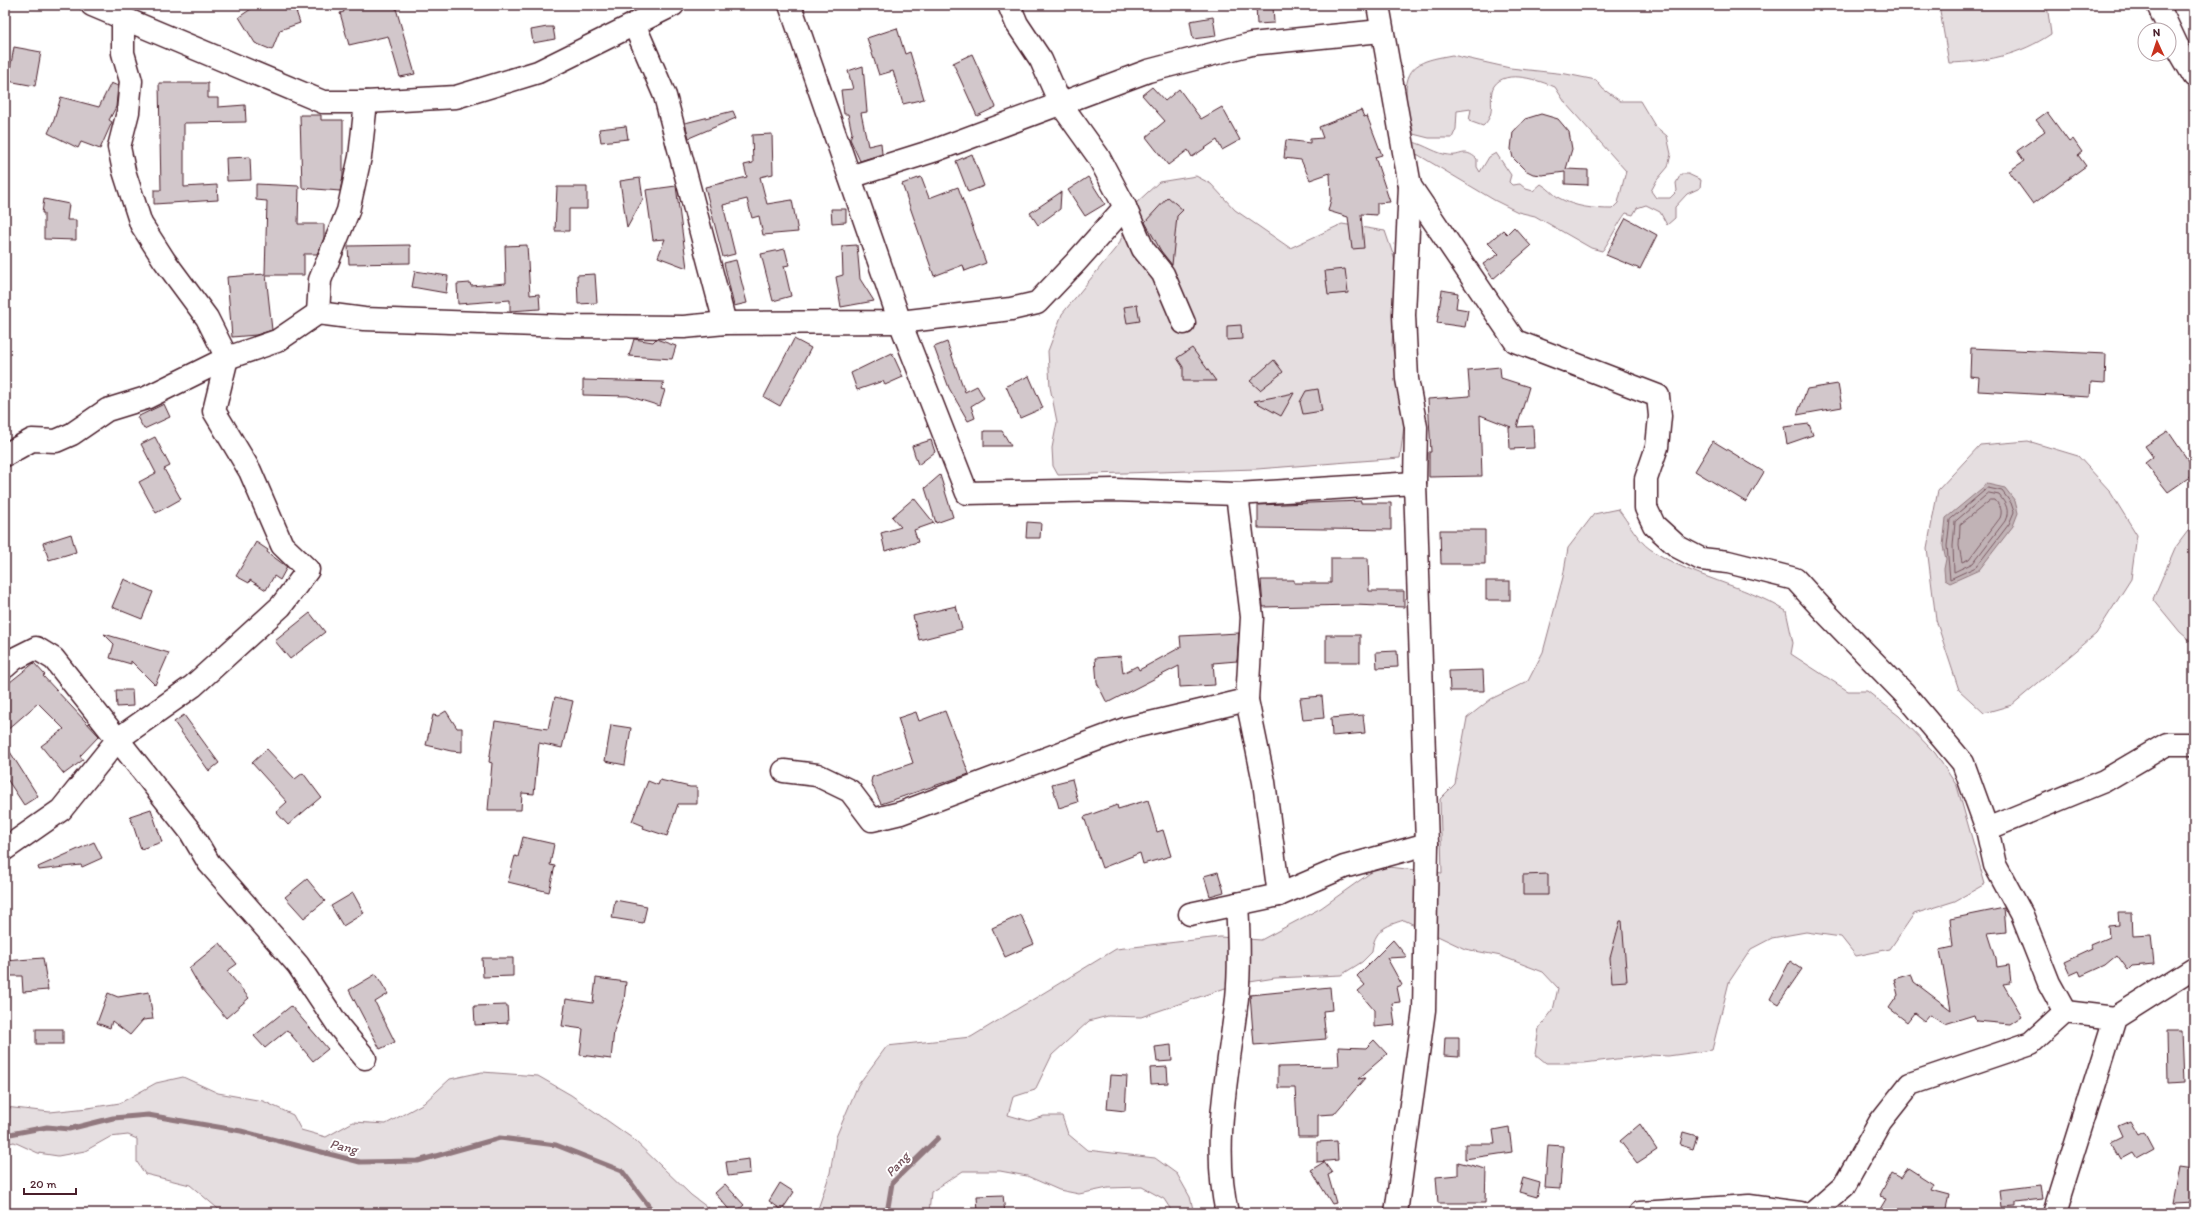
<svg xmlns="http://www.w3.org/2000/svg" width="2199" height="1218" font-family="Itim,sans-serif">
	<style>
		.green { fill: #e5dee0; stroke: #987e86 }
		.water { fill: #c1b3b6; stroke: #91787e }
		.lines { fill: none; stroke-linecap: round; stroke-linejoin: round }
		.shore { stroke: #7a5a63; stroke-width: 1 }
		.stream { stroke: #91787e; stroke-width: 5 }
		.building { fill: #d2c7cb; stroke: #4a1f2b }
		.minor-casing { stroke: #4a1f2b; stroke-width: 25 }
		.minor { stroke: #fff; stroke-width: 22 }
		.labels { text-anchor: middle; stroke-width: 4; stroke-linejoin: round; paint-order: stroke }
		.water-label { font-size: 13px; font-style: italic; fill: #74535c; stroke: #fff }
	</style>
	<rect width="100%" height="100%" fill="#fff"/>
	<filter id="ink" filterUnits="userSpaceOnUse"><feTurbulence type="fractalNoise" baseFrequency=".025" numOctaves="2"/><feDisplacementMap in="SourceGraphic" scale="8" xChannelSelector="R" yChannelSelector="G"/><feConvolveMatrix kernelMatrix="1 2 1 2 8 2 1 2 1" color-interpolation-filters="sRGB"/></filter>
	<g filter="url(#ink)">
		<g class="green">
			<path d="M1939,5H2047L2051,34C2020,55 1986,62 1949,63Z"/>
			<path d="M1452,55L1510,68L1566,74L1596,80L1603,89L1620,101H1640L1655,126L1667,136L1671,154L1668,167L1657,180L1651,191L1656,198H1670L1677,191L1676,183L1681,174H1688L1701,180L1700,188L1687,194L1675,207V218L1667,225L1660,212L1646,205L1637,208L1633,215L1626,213C1620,220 1605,249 1602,251L1591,248L1535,216L1518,212L1494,200L1410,150L1413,142C1425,145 1437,154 1449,155C1461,157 1464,147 1477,159V167L1480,172L1489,157L1496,153L1511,175L1509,182L1512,185L1520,184L1526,189L1533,191L1541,184C1548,188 1553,194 1559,198C1575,207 1594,209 1612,209L1618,203L1626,171L1566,104L1555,87C1540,81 1506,68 1494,86C1487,98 1498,112 1483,126L1469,121L1471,109L1457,111L1456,129L1452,138H1429L1413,134C1413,120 1407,120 1406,111C1405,106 1406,98 1406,93C1406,62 1426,60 1452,55Z"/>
			<path d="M1196,176L1211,184L1235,210L1290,248L1342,224L1385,231L1397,266L1392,345L1400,386L1404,426L1400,458L1257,469L1058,475L1053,466L1052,448L1057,422L1050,387L1048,351L1062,314L1119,244L1135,204L1159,182Z"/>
			<path d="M2028,441L2078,456L2109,490L2137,535L2131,579L2096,634L2012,705L1984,713L1959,690L1936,620L1927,548L1938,490L1980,445Z"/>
			<path d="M1618,509C1627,520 1639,542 1650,549C1692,578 1743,584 1786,611L1793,643L1791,654L1848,691H1867L1899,716L1935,753L1957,786L1985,884L1955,901L1914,914L1890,949L1856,956L1841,937L1806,932L1772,938L1751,949L1729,982L1712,1050L1668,1056L1649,1055L1584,1063H1546L1535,1054L1539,1028L1553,1010L1558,988L1543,972L1501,956L1465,949L1404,920C1385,926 1374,930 1372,952L1362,962L1341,975L1275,978L1237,984L1141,1017L1108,1016L1089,1021L1052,1055L1035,1090L1013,1097L1008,1115L1029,1121L1044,1116H1062L1068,1134L1087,1150L1155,1158L1177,1174L1190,1197L1194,1213H1173L1164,1199L1142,1187L1108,1188L1079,1194L1059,1190L1027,1176L1000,1171H963L931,1192L929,1213H813L819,1206L830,1173L836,1137L858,1085L887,1046L971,1037L1116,949L1220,937L1261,940L1321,908L1380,866L1442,873L1440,799L1455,784L1467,718L1491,699L1528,681L1543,652L1563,577L1568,548L1594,514Z"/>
			<path d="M2194,523V644L2180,632L2153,599L2175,548Z"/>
			<path d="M482,1072L538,1076L571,1095L632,1138L691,1195L715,1213H223L190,1185L145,1174L137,1162V1139L128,1135L110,1137L85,1151L58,1156L38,1153L14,1142L5,1144V1107L50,1112L88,1108L120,1103L156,1083L183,1077L218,1093L263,1101L293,1115L301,1130L326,1137L353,1122L386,1124L424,1103L450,1079Z"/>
		</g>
		<path class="water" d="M1987,484L2005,488L2015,501L2018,513L2013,526L1979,570L1950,583L1945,580L1944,569L1946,559L1943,546L1946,518Z"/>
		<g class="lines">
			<g class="shore">
				<path d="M1988,488L2002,491L2011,503L2014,512L2009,524L1976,567L1950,579L1947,546L1950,520Z"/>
				<path d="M1989,493L1999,495C2006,504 2010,510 2005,521L1973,563L1954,572L1953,546L1955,522Z"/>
				<path d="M1991,500H1995C2000,506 2003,510 2000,518L1969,559L1962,562L1959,546L1960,525Z"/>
			</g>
			<g class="stream">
				<path d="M5,1135L47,1127L69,1129L113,1118L148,1115L241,1131L360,1162L418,1161L500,1138L556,1145L622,1171L654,1213"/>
				<path d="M887,1213L892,1183L938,1138"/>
			</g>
		</g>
		<g class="building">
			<path d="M257,5H294L300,23L280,30L272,50L255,43L239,17Z"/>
			<path d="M342,5H395L415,74L400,77L388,36L349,45L340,13L344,12Z"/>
			<path d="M1256,5H1273L1274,23L1257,24Z"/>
			<path d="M1213,17L1216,36L1193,39L1190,21Z"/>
			<path d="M547,27H553L555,39L533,43L531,30Z"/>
			<path d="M897,28L905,54L910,52L924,99L903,104L893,71L879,75L867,38Z"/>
			<path d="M14,47L41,52L35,86L8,81Z"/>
			<path d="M972,54L996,107L977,116L953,63Z"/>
			<path d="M863,66L867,112L861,113L868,146L881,143L882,154L860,161L850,139L852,133L848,114H844L841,90L853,89L848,71Z"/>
			<path d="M111,83L118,86L116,107L109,120L112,122L100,149L81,142L78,148L48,133L54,120L61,97L99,107Z"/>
			<path d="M159,83H208V98H218V107L245,105L246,122L184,123V187L217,185L218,200L154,204V190H161Z"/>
			<path d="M1152,87L1165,101L1179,89L1201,119L1222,107L1240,140L1222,150L1217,140L1192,157L1188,150L1168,165L1146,137L1165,121L1142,95Z"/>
			<path d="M1361,110L1364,117L1367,116L1382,155L1375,157L1390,202L1377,203V215L1361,214L1364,248L1352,249L1348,217L1328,211L1331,199L1330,173L1310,180L1301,160L1284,158L1286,140L1310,143V139L1323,138L1319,127Z"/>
			<path d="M733,111L736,118L689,138L685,123Z"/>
			<path d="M2047,112L2069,142L2073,139L2082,152L2078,155L2086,166L2033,204L2009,171L2024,161L2017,151L2045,131L2036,120Z"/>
			<path d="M1541,114L1558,119L1569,132L1572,149L1566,169L1588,170V185L1565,184V172L1542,175L1533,174L1525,170L1513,158L1511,149L1513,132L1525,119Z"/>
			<path d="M300,115H321V120H343V177L340,191L302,188Z"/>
			<path d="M626,126L628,139L601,142L599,129Z"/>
			<path d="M772,134L773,174L760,177L767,204L792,200L798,232L763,235L759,216L752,218L747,199L723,205L735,254L723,257L705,187L747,177L744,165L753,163L752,135Z"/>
			<path d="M972,154L984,186L968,192L956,161Z"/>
			<path d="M250,157L251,180L227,181L226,158Z"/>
			<path d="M921,177L929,198L958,187L986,263L965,271L963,265L934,276L902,184Z"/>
			<path d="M1088,177L1105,204L1085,216L1068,190Z"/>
			<path d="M640,178L643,199L627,228L620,181Z"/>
			<path d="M256,184L299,186L298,224H324V238L317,254H304V275H266L272,330L256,335L232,337L227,277L265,274L267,201L256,200Z"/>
			<path d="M676,186L687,268L658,257L665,239L653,240L646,190Z"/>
			<path d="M557,187H587V209H569V231H555Z"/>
			<path d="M1061,192L1060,209L1038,225L1030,213Z"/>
			<path d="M1168,197L1183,210L1177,216L1172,265L1161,251L1145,222Z"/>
			<path d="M44,199L69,204L67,220H76V240L44,239V213H42Z"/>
			<path d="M831,209H846V222L832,223Z"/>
			<path d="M1626,218L1657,235L1640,269L1606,255Z"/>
			<path d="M1514,227L1531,246L1493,279L1483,264L1499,254L1488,243L1503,230L1507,234Z"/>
			<path d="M410,245V263L349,264L348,246Z"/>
			<path d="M527,245L530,295L539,294L540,309L510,311V300L458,304L457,284L470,283L471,286L506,283L505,246Z"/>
			<path d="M857,245L860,279L874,301L841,307L836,277L843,275L842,246Z"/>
			<path d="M785,249L789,265L784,266L791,296L773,301L761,254Z"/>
			<path d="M736,260L747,303L734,306L724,263Z"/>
			<path d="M1345,269L1348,293L1328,295L1325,271Z"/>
			<path d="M415,271L448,276L446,293L412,287Z"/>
			<path d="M595,274L597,303L578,304L577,275Z"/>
			<path d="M1442,290L1458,293L1456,308L1468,310L1465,327L1437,323Z"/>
			<path d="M1137,305L1140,321L1127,323L1124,307Z"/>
			<path d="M1241,325L1242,339L1227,340V326Z"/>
			<path d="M634,339L653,342L656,339L676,346L672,359L629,356Z"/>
			<path d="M794,339L811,348L780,406L764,397Z"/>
			<path d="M947,342L965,392L977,386L984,398L971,406L975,418L968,421L949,388L934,347Z"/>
			<path d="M1192,348L1216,381H1183V367L1177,358Z"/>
			<path d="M1971,348L2106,354L2105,383L2091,382L2090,397L1978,391L1979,377L1970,376Z"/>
			<path d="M892,353L903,377L885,385L883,381L857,390L851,373Z"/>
			<path d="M1274,360L1283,372L1260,390L1250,381Z"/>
			<path d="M1500,367L1501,378L1529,387L1517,427L1533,426L1534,448L1510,449L1509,427H1511L1480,415L1482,476L1429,477V452H1431L1428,399L1470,396L1468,370Z"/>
			<path d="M1029,376L1043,408L1020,418L1006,386Z"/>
			<path d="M583,380L664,382L661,389L665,390L660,406L628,396L583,395Z"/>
			<path d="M1838,384L1842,407L1797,415L1807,389Z"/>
			<path d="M1318,389L1322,411L1303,414L1300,402L1306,391Z"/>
			<path d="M1294,393L1281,416L1254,401Z"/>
			<path d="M164,404L170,417L144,429L137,417Z"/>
			<path d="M1809,424L1813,435L1787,444L1784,427Z"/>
			<path d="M984,431H1002L1011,446H984Z"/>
			<path d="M2168,431L2194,469V474L2168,492L2145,463L2153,457L2145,446Z"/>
			<path d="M155,437L170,466L164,469L181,499L156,513L139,482L156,473L141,444Z"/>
			<path d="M931,440L935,452L918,465L912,446Z"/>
			<path d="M1713,441L1764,472L1746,502L1695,471Z"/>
			<path d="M940,475L953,517L936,523L925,488Z"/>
			<path d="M914,498L934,523L914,530L918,542L885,551L881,533L901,527L892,517Z"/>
			<path d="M1361,501V503H1391V530L1258,528V505Z"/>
			<path d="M1027,522L1041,523L1040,538H1026Z"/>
			<path d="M1440,530H1485V564H1441Z"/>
			<path d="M71,534L76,552L49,560L43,543Z"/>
			<path d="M256,542L268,550L267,552L287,567L280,580L274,576L266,590L250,580L249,583L236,576Z"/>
			<path d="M1331,558H1368L1369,591H1404V607L1354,605L1263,607L1261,580H1294V583H1331Z"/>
			<path d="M124,579L153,592L142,619L112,607Z"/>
			<rect x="1486" y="581" width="24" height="19"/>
			<path d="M956,606L962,629L919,640L913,616Z"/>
			<path d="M310,613L325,632L290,659L275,641Z"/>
			<path d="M1239,633L1237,661L1213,663L1215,685L1180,687L1179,666L1107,703L1097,683L1095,658L1121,656L1123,673L1137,666L1139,670L1181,647L1180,636Z"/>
			<path d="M104,634L169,653L155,685L131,661V664L110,658L114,644Z"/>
			<rect x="1326" y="635" width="34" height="27"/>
			<path d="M1397,651L1398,667L1377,668L1376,652Z"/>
			<path d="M34,663L45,675L43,676L99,736L80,756L83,760L64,774L41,746L64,729L38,703L5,732V686Z"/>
			<path d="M1483,670L1484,691H1450L1449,671Z"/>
			<path d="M116,690H132L133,706L117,707Z"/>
			<path d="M1322,696L1324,718L1303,720L1300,698Z"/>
			<path d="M555,697L573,701L562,748L539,743L534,794L522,793L521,810H488L492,763L489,762L495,721L548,729Z"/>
			<path d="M446,711L457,728H462V752L451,751L426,745L433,715L438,716Z"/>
			<path d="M945,711L969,774L881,804L871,782L872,777L913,763L898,718L916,712L919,721Z"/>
			<path d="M184,715L219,763L209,771L174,722Z"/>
			<path d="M1363,715L1365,733L1332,736L1331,718Z"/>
			<path d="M611,725L631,728L625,765L605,761Z"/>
			<path d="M5,744L38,796L24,805L5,776Z"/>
			<path d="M267,749L295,779L303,773L321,797L288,825L276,812L287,802L252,763Z"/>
			<path d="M1072,779L1078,802L1059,808L1052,784Z"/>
			<path d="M660,780L690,787H697V804H678L667,836L643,828L644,826L632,821L648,781L658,785Z"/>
			<path d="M1148,800L1157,832L1163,830L1171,856L1143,864L1140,853L1102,868L1084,817L1117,805L1118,809Z"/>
			<path d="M151,809L162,842L141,849L130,816Z"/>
			<path d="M523,837L554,844L550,865L555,866L549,892L508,882L515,856L518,857Z"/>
			<path d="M94,842L102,858L82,867L81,865L39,870L38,867Z"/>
			<path d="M1218,872L1224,892L1210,896L1204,876Z"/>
			<path d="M1548,874V895H1523V875Z"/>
			<path d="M307,879L325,901L304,918L285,897Z"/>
			<path d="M353,893L364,913L343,926L331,906Z"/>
			<path d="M615,900L647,906L643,923L612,918Z"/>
			<path d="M2004,908L2006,931L1988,933L1996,958L1997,967L2009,965L2011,983L2003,984L2022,1016L2010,1024L1976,1021L1974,1015L1945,1024L1929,1015L1924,1021L1914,1013L1907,1022L1889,1008L1898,995L1894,979L1911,974L1914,982L1951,1010L1940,950L1953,947L1950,919Z"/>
			<path d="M2118,913H2132L2133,936L2151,935L2154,964L2132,966L2128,970L2117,955L2105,965L2081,976L2079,971L2070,975L2064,962L2092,949L2090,945L2109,937L2108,926L2119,925Z"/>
			<path d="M1021,915L1034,944L1005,957L992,928Z"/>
			<path d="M1620,921H1622L1627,981L1612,982L1610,958Z"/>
			<path d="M1393,940L1407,957L1387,958L1402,985L1397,987L1400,1002L1392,1003L1395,1025L1374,1027V1010L1358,991L1365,985L1357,976Z"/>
			<path d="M220,943L237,964L227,971L249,998L226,1018L200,987L189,968Z"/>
			<path d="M43,958L48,990L23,992L22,976H5V961Z"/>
			<path d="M482,958H513V976L483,977Z"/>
			<path d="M1790,961L1802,969L1778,1004L1770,999Z"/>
			<path d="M376,974L388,994L375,1002L395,1042L380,1049L349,990Z"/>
			<path d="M596,978L626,982L624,1001L614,1031L611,1059L580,1055L583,1029L562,1026L566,999L593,1003Z"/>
			<path d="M1330,987L1332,1010L1323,1011L1326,1039L1254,1045L1250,995Z"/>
			<path d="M149,992L153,1019L143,1020L130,1035L112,1021L110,1028L97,1023L108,993L118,997Z"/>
			<path d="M507,1005L508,1023L475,1025L474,1006Z"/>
			<path d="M291,1006L328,1049L313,1061L287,1030L265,1048L254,1036Z"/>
			<rect x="36" y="1029" width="27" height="15"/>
			<path d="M2167,1031H2182L2184,1082L2168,1083Z"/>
			<path d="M1445,1037H1459V1057L1444,1056Z"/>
			<path d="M1374,1040L1387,1054L1358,1079L1365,1078L1334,1114L1318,1115V1137H1298L1295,1088H1278V1067L1339,1066L1338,1047L1366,1048Z"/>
			<path d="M1171,1045L1172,1061L1157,1062L1155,1047Z"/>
			<path d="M1167,1067L1168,1083L1151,1084L1150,1068Z"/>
			<path d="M1110,1075L1127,1076L1125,1111L1107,1109Z"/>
			<path d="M2131,1121L2139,1135L2145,1132L2154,1149L2136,1159L2132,1153L2121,1159L2112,1143L2124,1137L2119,1126Z"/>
			<path d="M1640,1124L1657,1150L1637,1163L1620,1141Z"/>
			<path d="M1509,1127L1512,1152L1465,1159V1144H1495L1493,1130Z"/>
			<path d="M1683,1132L1697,1136L1693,1149L1680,1145Z"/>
			<path d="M1337,1141L1338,1160L1317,1162V1142Z"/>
			<path d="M1548,1145L1563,1146L1560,1189L1545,1188Z"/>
			<path d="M749,1159L750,1173L728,1176L726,1162Z"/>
			<path d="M1324,1162L1332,1173L1328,1175L1336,1203L1332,1204L1311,1170Z"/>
			<path d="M1458,1162L1486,1169L1485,1203H1438L1436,1177L1458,1175Z"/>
			<path d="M2180,1165L2194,1167V1202L2173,1203Z"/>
			<path d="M1908,1168L1933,1184L1930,1190L1949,1195L1945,1213H1877L1886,1198L1880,1196L1892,1173L1901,1178Z"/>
			<path d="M1523,1178L1540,1183L1537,1197L1519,1192Z"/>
			<path d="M780,1183L794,1192L782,1210L769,1201Z"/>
			<path d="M725,1184L744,1205L735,1213H732L715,1193Z"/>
			<path d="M2041,1186L2043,1199L2016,1202V1206L2002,1207L2000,1191Z"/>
			<path d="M1003,1195L1005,1213H978L977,1196Z"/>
		</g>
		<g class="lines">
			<defs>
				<g id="minor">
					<path d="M92,5L323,102H366L456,97L538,72L673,5"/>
					<path d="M790,5L900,322L967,493L1114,490L1237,494L1415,483"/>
					<path d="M1009,5L1017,24L1041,60L1060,103L1098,156L1125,207L1143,249L1163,274L1184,323"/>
					<path d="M1378,5L1410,186L1404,315L1407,379L1416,427L1415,483L1427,844L1424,1010L1396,1213"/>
					<path d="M2158,5L2180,52L2194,76"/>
					<path d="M634,24L665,96L725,323"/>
					<path d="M850,177L936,150L1148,71L1251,44L1381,31"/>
					<path d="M1410,186L1515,341L1658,396L1660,416L1657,447L1646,479V508L1654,525L1678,547L1701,559L1728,562L1795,579L1826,613L1904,693L1963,763L1987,829L1995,865L2022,915L2049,983L2065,1012"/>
					<path d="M318,313L320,280L348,211L360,157L366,102"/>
					<path d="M5,455L32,440L56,441L72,434L107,410L146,398L227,358L277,341L318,313L364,319L564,326L684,327L725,323L900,322L1011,309L1037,303L1075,263L1125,207"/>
					<path d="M1237,494L1252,617L1247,700L1264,782L1279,895"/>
					<path d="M5,667L14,659L36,648L54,659L190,831L209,863L298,965L340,1028L365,1058"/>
					<path d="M784,771L817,775L850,791L872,820L901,813L1125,729L1247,700"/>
					<path d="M1987,829L2104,781L2167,744H2194"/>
					<path d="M5,849L61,810L118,739L193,686L281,606L308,570L282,545L250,471L214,411L227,358L207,318L164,260L141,224L124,171L119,147L128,112L131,81L123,53V19"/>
					<path d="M1190,914L1279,895L1344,867L1427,844"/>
					<path d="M1227,1213C1211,1142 1229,1069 1237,998C1240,967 1239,936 1237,904"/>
					<path d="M1640,1213L1749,1206L1800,1213"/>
					<path d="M1813,1213L1844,1186L1880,1122L1910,1084L2031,1043L2065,1012L2115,1018"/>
					<path d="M2054,1213L2115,1018L2194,968"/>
				</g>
			</defs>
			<use href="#minor" class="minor-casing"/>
			<use href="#minor" class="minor"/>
		</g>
	</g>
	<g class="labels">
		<g class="water-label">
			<text transform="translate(344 1146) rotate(14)" y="5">Pang</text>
			<text transform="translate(897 1164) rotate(-47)" y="5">Pang</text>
		</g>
	</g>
	<rect width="2199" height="1218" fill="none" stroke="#fff" stroke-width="20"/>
	<rect x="10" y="10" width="2179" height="1198" fill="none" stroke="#4a1f2b" stroke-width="1.5" filter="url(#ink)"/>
	<g transform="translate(2157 42) rotate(357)"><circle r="19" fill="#ffffff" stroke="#b7a5aa"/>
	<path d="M0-3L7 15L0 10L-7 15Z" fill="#c8321e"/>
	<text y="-6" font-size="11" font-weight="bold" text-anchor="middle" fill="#4a1f2b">N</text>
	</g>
	<path d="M24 1188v6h52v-6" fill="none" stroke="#4a1f2b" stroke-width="2"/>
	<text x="30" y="1188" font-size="12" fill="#4a1f2b" stroke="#ffffff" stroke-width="3" paint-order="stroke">20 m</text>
</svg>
